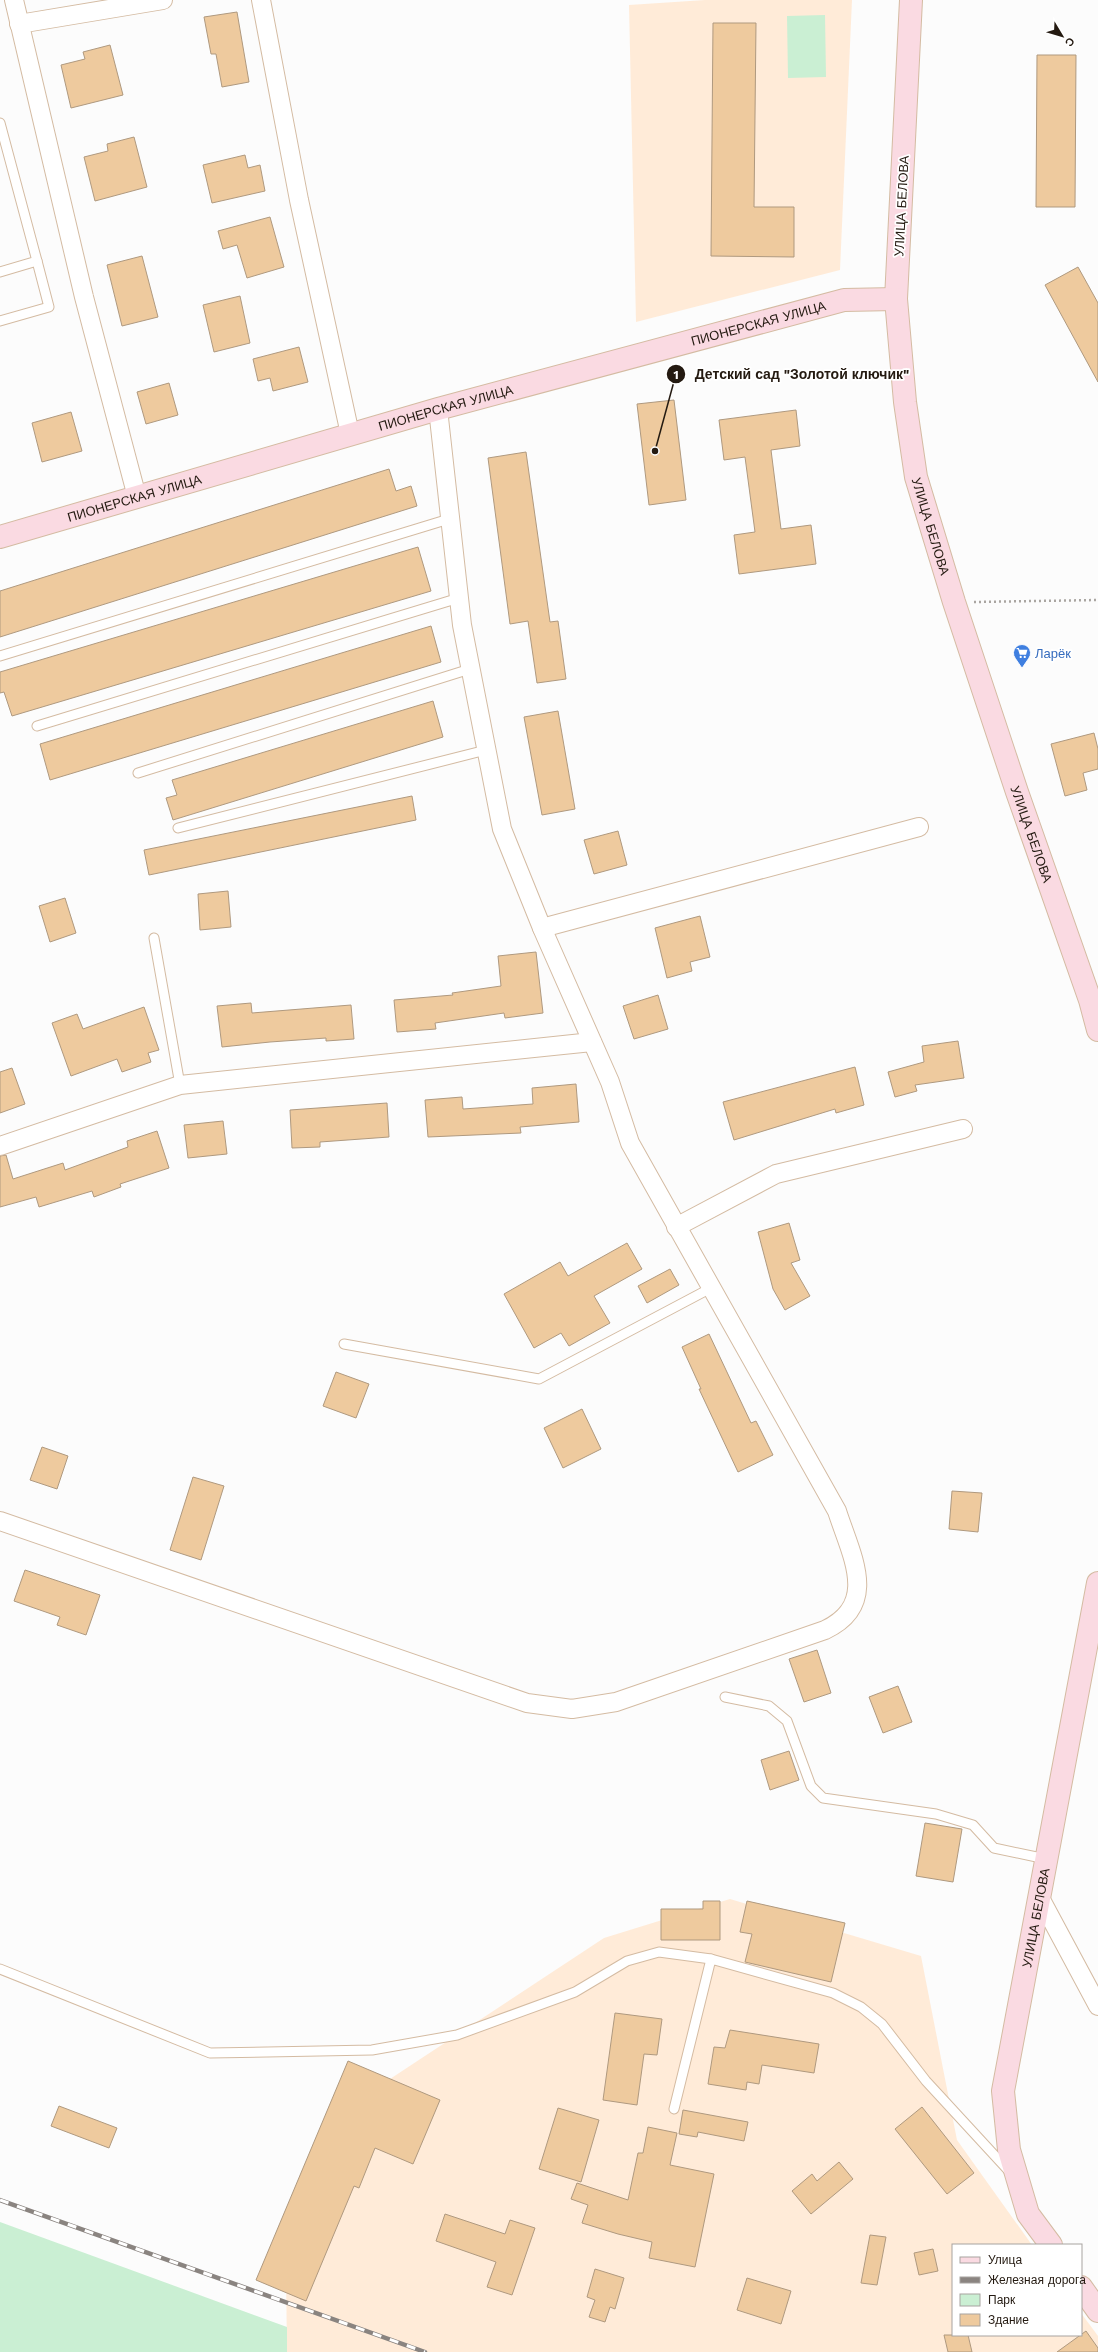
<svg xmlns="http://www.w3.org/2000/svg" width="1098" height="2352" font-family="'Work Sans',sans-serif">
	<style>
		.built { fill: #ffebd8 }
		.green { fill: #caefd3 }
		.building { fill: #eeca9e; stroke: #af997f }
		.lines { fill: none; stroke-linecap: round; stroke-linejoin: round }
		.lane-casing { stroke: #d4bba2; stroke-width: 11 }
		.street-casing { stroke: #d4bba2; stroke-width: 20 }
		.secondary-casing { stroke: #d4bba2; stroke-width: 24 }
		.path { stroke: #a9a5a1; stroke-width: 2.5; stroke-dasharray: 2 3; stroke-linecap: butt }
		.lane { stroke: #fff; stroke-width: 9 }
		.street { stroke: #fff; stroke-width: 18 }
		.secondary { stroke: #fadae2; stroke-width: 22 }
		.rail-casing { stroke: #8a8480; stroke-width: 4.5 }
		.rail { stroke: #fff; stroke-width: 3; stroke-dasharray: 9; stroke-linecap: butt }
		.labels { text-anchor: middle; stroke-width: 3.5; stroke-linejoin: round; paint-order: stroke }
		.street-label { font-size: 13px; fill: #241a11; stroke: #fff }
		.shop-label { font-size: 13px; fill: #366cbe; stroke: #fff; text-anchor: start }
		.leader { fill: none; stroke: #241a11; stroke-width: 1.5 }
		.callout-dot { fill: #241a11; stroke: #fff; stroke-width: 1.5 }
		.mark-label { font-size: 12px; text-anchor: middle; font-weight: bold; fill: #fff }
		.callout-label { font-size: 14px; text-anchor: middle; font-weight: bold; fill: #241a11; stroke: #fff; stroke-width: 3.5; stroke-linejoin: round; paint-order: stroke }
	</style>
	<rect width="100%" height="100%" fill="#fcfcfc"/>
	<g class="built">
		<path d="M705,0H852L840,270L636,322L629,5Z"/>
		<path d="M730,1899L921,1956L957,2140L1032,2245H953V2335H1081V2313L1098,2336V2352H287L286,2274L390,2079L604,1938Z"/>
	</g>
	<g class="green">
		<path d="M825,15L826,77L788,78L787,16Z"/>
		<path d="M0,2222L287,2327V2352H0Z"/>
	</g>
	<g class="building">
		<path d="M237,12L249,82L222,87L216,54H211L204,17Z"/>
		<path d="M713,23H756L754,207H794V257L711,256Z"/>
		<path d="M110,45L123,95L71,108L61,65L85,59L83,52Z"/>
		<path d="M1037,55H1076L1075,207H1036Z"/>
		<path d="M134,137L147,187L95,201L84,157L108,151L107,144Z"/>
		<path d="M245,155L248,168L260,165L265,191L212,203L203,165Z"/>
		<path d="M270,217L284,267L247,278L237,245L223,249L218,231Z"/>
		<path d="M142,256L158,317L122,326L107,265Z"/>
		<path d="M1078,267L1098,303V382L1045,285Z"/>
		<path d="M240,296L250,343L214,352L203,305Z"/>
		<path d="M299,347L308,382L273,391L270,378L258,381L253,359Z"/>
		<path d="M169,383L178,415L146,424L137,392Z"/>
		<path d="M674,400L686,500L649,505L637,404Z"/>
		<path d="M796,410L800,446L771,450L781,529L811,525L816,564L739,574L734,535L755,532L745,457L724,460L719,420Z"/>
		<path d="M71,412L82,451L42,462L32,423Z"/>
		<path d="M526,452L550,622L558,621L566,679L537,683L528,621L510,624L488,458Z"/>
		<path d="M389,469L396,491L411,486L417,506L0,637V591Z"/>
		<path d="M418,547L431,591L12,716L4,692L0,693V672Z"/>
		<path d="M431,626L441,662L50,780L40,744Z"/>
		<path d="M433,701L443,737L173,820L166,798L177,795L172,780Z"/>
		<path d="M558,711L575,809L542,815L524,717Z"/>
		<path d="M1094,733L1098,749V769L1083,773L1087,790L1065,796L1051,744Z"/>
		<path d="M412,796L416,820L149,875L144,850Z"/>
		<path d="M618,831L627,865L594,874L584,840Z"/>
		<path d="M228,891L231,927L200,930L198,894Z"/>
		<path d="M65,898L76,933L50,942L39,906Z"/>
		<path d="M700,916L710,957L690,962L692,971L667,978L655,928Z"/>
		<path d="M536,952L543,1013L505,1018L504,1013L435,1023L436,1029L397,1032L394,1000L453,995L452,993L501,986L498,956Z"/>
		<path d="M658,995L668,1029L634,1039L623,1006Z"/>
		<path d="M251,1003L252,1013L351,1005L354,1039L326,1041V1038L270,1042L222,1047L217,1006Z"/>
		<path d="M144,1007L159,1050L148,1053L151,1062L122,1072L117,1059L71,1076L52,1023L77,1014L83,1029Z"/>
		<path d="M958,1041L964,1078L915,1085L917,1091L895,1097L888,1072L924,1062L922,1046Z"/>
		<path d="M855,1067L864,1105L836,1113L835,1109L734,1140L723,1102Z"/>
		<path d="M12,1068L25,1104L0,1113V1072Z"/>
		<path d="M576,1084L579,1122L520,1127L521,1133L428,1137L425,1100L462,1097L463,1109L533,1104L532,1088Z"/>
		<path d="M387,1103L389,1137L320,1142V1147L292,1148L290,1110Z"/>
		<path d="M223,1121L227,1154L188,1158L184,1125Z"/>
		<path d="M157,1131L169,1168L120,1184L121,1187L94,1197L92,1191L39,1207L36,1197L0,1207V1156L6,1155L13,1179L63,1163L65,1170L128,1147L127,1141Z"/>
		<path d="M789,1223L800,1260L791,1263L810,1296L785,1310L773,1289L758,1232Z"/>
		<path d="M627,1243L642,1269L594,1296L610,1323L569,1346L561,1333L534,1348L504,1294L560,1262L568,1276Z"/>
		<path d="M670,1269L679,1285L647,1303L638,1286Z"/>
		<path d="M709,1334L751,1423L756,1421L773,1455L738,1472L699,1389H701L682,1347Z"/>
		<path d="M336,1372L369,1384L356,1418L323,1406Z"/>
		<path d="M582,1409L601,1449L563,1468L544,1428Z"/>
		<path d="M42,1447L68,1456L57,1489L30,1480Z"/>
		<path d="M193,1477L224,1486L201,1560L170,1550Z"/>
		<path d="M952,1491L982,1493L978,1532L949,1529Z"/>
		<path d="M25,1570L100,1595L86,1635L57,1625L60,1617L14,1601Z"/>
		<path d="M817,1650L831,1693L804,1702L789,1659Z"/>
		<path d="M898,1686L912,1722L883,1733L869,1697Z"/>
		<path d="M789,1751L799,1780L770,1790L761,1760Z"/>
		<path d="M925,1823L962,1829L953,1882L916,1876Z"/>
		<path d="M703,1901H720V1940H661V1909H703Z"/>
		<path d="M747,1901L845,1923L831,1982L745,1962L752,1934L740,1932Z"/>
		<path d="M615,2013L662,2019L657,2055L644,2054L637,2105L603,2100Z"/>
		<path d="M730,2030L819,2044L814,2073L762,2065L759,2084L747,2082L746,2090L708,2084L714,2047L725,2048Z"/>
		<path d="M348,2061L440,2100L413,2164L375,2148L359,2188L354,2186L306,2301L256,2280Z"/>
		<path d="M59,2106L117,2128L109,2148L51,2126Z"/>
		<path d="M922,2107L974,2173L947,2194L895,2129Z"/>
		<path d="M558,2108L599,2120L581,2182L539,2169Z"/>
		<path d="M683,2110L748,2122L744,2141L698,2132L697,2137L679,2134Z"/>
		<path d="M648,2127L677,2133L670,2165L714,2174L695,2267L649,2258L652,2242L618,2234L582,2223L588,2205L571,2199L577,2183L628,2200L638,2153H643Z"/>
		<path d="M839,2162L853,2179L811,2214L792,2191L812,2174L817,2181Z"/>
		<path d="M445,2214L505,2234L510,2220L535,2228L512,2295L487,2287L496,2262L436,2241Z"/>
		<path d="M870,2235L886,2237L877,2285L861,2283Z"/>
		<path d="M933,2249L938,2271L919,2275L914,2253Z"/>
		<path d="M595,2269L624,2278L615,2309L610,2307L605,2322L589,2317L595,2300L587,2297Z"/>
		<path d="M747,2278L791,2291L781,2324L737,2310Z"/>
		<path d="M1086,2331L1098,2348V2352H1057Z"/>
		<path d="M944,2335H968L972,2352H948Z"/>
	</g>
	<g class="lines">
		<defs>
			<g id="lane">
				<path d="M0,123L37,261L0,272"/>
				<path d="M0,321L49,307L37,261"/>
				<path d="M0,656L449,519"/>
				<path d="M37,726L459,598"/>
				<path d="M138,773L470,669"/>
				<path d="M178,828L486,750"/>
				<path d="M154,938L180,1085"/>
				<path d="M344,1344L539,1379L711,1288"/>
				<path d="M725,1697L769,1706L787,1721L811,1786L823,1798L936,1814L973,1825L994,1848L1046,1859"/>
				<path d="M0,1969L210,2053L372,2050L457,2035L575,1992L627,1961L659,1952L711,1959"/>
				<path d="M674,2109L711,1959L833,1993L861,2007L882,2024L926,2081L1008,2170"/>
			</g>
			<g id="street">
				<path d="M14,0L84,297L137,497"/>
				<path d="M261,0L299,200L350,434"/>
				<path d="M19,24L163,0"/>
				<path d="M542,928L919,827"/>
				<path d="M0,1146L180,1085L592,1042"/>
				<path d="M676,1227L776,1174L963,1129"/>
				<path d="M0,1521L527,1703L572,1709L616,1702L825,1630C880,1604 851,1555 837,1511L630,1143L610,1082L542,928L502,829L462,625L438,409"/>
				<path d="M1039,1896L1098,2006"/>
			</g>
			<g id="secondary">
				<path id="s1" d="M911,0L896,299L905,402L916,477L954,602L1017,792L1090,1000L1098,1030"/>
				<path id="s2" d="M0,537L438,409L844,300L896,299"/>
				<path id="s3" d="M1051,2245L1028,2214L1009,2150L1003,2091L1098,1583"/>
				<path d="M1081,2287L1098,2311"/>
			</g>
		</defs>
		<use href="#lane" class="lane-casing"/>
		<use href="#street" class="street-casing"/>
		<use href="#secondary" class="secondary-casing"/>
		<path class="path" d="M974,602L1098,600"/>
		<use href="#lane" class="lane"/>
		<use href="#street" class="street"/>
		<use href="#secondary" class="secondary"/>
		<defs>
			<path id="rail" d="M0,2200L425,2352"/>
		</defs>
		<use href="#rail" class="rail-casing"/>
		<use href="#rail" class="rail"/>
	</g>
	<defs>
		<symbol id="supermarket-pin" viewBox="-11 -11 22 30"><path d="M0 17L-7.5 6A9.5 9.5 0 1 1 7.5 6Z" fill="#3f7fe0" stroke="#fff"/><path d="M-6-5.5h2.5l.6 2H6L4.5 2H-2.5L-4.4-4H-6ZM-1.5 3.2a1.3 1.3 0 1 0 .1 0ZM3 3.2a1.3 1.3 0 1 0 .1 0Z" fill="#fff"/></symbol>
	</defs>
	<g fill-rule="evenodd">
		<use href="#supermarket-pin" x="1012" y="643" width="20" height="27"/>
	</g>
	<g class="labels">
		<g class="street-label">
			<text transform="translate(901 206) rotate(-87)" y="5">УЛИЦА БЕЛОВА</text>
			<text dy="5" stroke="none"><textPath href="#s2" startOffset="788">ПИОНЕРСКАЯ УЛИЦА</textPath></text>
			<text dy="5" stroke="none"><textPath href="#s2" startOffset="464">ПИОНЕРСКАЯ УЛИЦА</textPath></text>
			<text dy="5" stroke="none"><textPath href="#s2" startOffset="140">ПИОНЕРСКАЯ УЛИЦА</textPath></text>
			<text dy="5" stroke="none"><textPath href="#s1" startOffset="530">УЛИЦА БЕЛОВА</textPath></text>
			<text dy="5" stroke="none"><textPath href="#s1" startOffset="854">УЛИЦА БЕЛОВА</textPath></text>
			<text dy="5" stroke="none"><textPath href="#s3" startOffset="341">УЛИЦА БЕЛОВА</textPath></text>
		</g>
		<g class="shop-label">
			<text x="1035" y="658">Ларёк</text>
		</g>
	</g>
	<path class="leader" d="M655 451L676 374"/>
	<g class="callout-dot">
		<circle cx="655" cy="451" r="4"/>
		<circle cx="676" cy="374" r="10"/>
	</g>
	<g class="mark-label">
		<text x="676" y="379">1</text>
	</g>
	<g class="callout-label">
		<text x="802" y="379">Детский сад "Золотой ключик"</text>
	</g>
	<rect x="952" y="2244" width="130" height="92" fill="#ffffff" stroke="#a7a3a0"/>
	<rect x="960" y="2257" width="20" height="6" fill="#fadae2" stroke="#a7a3a0"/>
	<text x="988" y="2264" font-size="12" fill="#241a11">Улица</text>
	<rect x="960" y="2277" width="20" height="6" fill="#8a8480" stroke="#a7a3a0"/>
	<text x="988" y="2284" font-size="12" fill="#241a11">Железная дорога</text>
	<rect x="960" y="2294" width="20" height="12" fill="#caefd3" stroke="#a7a3a0"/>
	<text x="988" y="2304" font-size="12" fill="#241a11">Парк</text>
	<rect x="960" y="2314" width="20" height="12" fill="#eeca9e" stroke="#a7a3a0"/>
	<text x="988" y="2324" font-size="12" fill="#241a11">Здание</text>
	<g transform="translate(1062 36) rotate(128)" stroke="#ffffff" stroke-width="3" paint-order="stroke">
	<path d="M0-3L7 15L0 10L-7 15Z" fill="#241a11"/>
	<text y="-6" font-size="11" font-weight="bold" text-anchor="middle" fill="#241a11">С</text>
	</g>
</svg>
